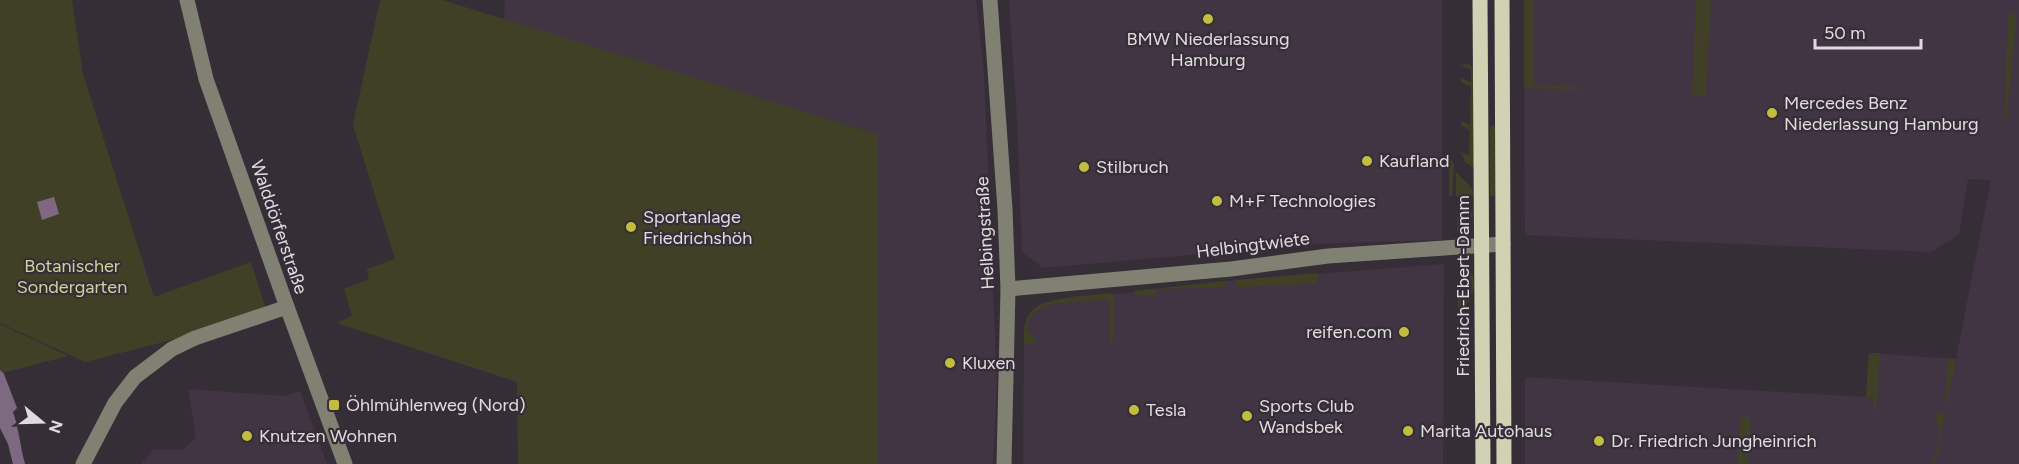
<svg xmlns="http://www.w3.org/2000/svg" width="2019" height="464" font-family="Figtree,sans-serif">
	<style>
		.built { fill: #413443 }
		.green { fill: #404026 }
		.water { fill: #7f6982 }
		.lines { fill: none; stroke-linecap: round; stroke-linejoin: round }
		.minor { stroke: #818173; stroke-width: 15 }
		.major { stroke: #d1d1b3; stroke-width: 15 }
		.poi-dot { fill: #c3bd3f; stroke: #362e37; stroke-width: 2 }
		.labels { text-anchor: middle; stroke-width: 4.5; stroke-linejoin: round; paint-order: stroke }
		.poi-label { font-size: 18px; fill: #e1dbe1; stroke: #362e37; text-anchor: start }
		.street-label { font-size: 18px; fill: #e1dbe1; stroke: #362e37 }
		.park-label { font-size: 18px; fill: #d2d197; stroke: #362e37 }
	</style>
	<rect width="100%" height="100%" fill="#362e37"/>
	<g class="built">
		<path d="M505,0H976L984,73L997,383L993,464H877V134L504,20Z"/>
		<path d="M1009,0H1442V240L1280,245L1236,251L1043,268L1022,252L1017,118Z"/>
		<path d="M1524,0H2019V464H1525V377L1866,397L1869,353L1956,359L1991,180L1968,179L1959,234L1932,252L1525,235Z"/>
		<path d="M1444,264L1443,464H1023L1024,327L1032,310L1042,303L1226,281Z"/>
		<path d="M188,389L284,396L300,391L327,464H141L154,449L183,450L196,437Z"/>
	</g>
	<g class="green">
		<path d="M0,0H72L83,74L154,297L251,262L266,309L172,340L85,362L0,323Z"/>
		<path d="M380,0H442L877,134V464H518L517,382L337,323L352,316L344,289L369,279L367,269L395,259L353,125Z"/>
		<path d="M1524,0H1534V85L1581,87V90L1524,88Z"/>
		<path d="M1696,0H1711L1706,96L1692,95Z"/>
		<path d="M2011,13H2017L2006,121H2004L2008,18Z"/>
		<path d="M1470,64L1474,72V168L1465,162L1461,152L1469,156L1470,130L1461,125V121L1470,125L1471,87L1461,82V78L1471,82V70L1461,65Z"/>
		<path d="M1493,125L1495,128V196H1490V128Z"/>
		<path d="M1449,160H1452L1454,166L1452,196H1449Z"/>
		<path d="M1456,172L1470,186L1474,194L1472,196H1456Z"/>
		<path d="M1461,211H1473C1472,222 1467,228 1457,232V217Z"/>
		<path d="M1457,259C1485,271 1473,300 1458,317V299L1465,296C1471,283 1472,271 1457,263Z"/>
		<path d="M1317,273V284L1237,287L1236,280Z"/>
		<path d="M1226,281V287L1156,289V295H1135L1134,291Z"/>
		<path d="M1113,293V343H1110L1109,299C1098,300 1087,301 1075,302C1053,304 1029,304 1027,331L1036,340L1035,344H1024C1024,334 1023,324 1028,316C1039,295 1091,296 1113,293Z"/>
		<path d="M0,324L68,356L6,372L0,376Z"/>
		<path d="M1869,353H1880L1876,410H1873V397H1866Z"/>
		<path d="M1948,359H1956L1935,464H1933L1940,431L1934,413H1945Z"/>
		<path d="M1740,417H1751L1748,464H1737Z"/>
	</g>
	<g class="water">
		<path d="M54,197L59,214L42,220L37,202Z"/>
		<path d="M0,370L4,374L17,408L13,412C19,429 20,446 25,464H13L8,444L0,428Z"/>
	</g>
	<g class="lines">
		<g class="minor">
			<path d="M187,0L206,79L287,307L345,464"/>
			<path d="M990,0L1005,209L1008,289L1004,464"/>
			<path d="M1008,289L1231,269L1328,256L1503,244"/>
			<path d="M83,464L115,403L135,377L172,349L195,338L287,307"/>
		</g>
		<g class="major">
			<path d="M1480,0L1483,464"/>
			<path d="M1502,0L1504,464"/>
		</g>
	</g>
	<g class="poi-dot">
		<circle cx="1208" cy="19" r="6"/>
		<circle cx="1772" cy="113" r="6"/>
		<circle cx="1367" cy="161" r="6"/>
		<circle cx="1084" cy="167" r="6"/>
		<circle cx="1217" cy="201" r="6"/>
		<circle cx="631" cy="227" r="6"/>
		<circle cx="1404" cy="332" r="6"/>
		<circle cx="950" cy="363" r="6"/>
		<rect x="328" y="399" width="12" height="12" rx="3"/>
		<circle cx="1134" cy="410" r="6"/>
		<circle cx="1247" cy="416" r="6"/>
		<circle cx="1408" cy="431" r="6"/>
		<circle cx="247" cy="436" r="6"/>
		<circle cx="1599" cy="441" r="6"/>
	</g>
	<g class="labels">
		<g class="poi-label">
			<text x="1208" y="45" text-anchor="middle">BMW Niederlassung<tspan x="1208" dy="21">Hamburg</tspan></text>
			<text x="1784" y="109">Mercedes Benz<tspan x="1784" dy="21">Niederlassung Hamburg</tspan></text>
			<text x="1379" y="167">Kaufland</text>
			<text x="1096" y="173">Stilbruch</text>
			<text x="1229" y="207">M+F Technologies</text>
			<text x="643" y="223">Sportanlage<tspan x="643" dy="21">Friedrichshöh</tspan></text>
			<text x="1392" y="338" text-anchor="end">reifen.com</text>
			<text x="962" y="369">Kluxen</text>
			<text x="346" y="411">Öhlmühlenweg (Nord)</text>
			<text x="1259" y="412">Sports Club<tspan x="1259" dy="21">Wandsbek</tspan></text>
			<text x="1146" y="416">Tesla</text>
			<text x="1420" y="437">Marita Autohaus</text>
			<text x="259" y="442">Knutzen Wohnen</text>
			<text x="1611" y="447">Dr. Friedrich Jungheinrich</text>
		</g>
		<g class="street-label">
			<text transform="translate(279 227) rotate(71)" y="6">Walddörferstraße</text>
			<text transform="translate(985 233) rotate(-93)" y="6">Helbingstraße</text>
			<text transform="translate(1253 245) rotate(-7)" y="6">Helbingtwiete</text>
			<text transform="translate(1463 286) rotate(-90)" y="6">Friedrich-Ebert-Damm</text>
		</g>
		<g class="park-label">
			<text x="72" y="272">Botanischer<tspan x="72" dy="21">Sondergarten</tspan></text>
		</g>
	</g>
	<g transform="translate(42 422) rotate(109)" stroke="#362e37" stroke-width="4.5" paint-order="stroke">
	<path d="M0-4.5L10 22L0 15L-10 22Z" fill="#e1dbe1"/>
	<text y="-9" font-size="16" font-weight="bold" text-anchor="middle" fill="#e1dbe1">N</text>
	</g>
	<path d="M1815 39v9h106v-9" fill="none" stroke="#e1dbe1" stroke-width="3"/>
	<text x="1824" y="39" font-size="18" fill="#e1dbe1" stroke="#362e37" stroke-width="4.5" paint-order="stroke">50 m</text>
</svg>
